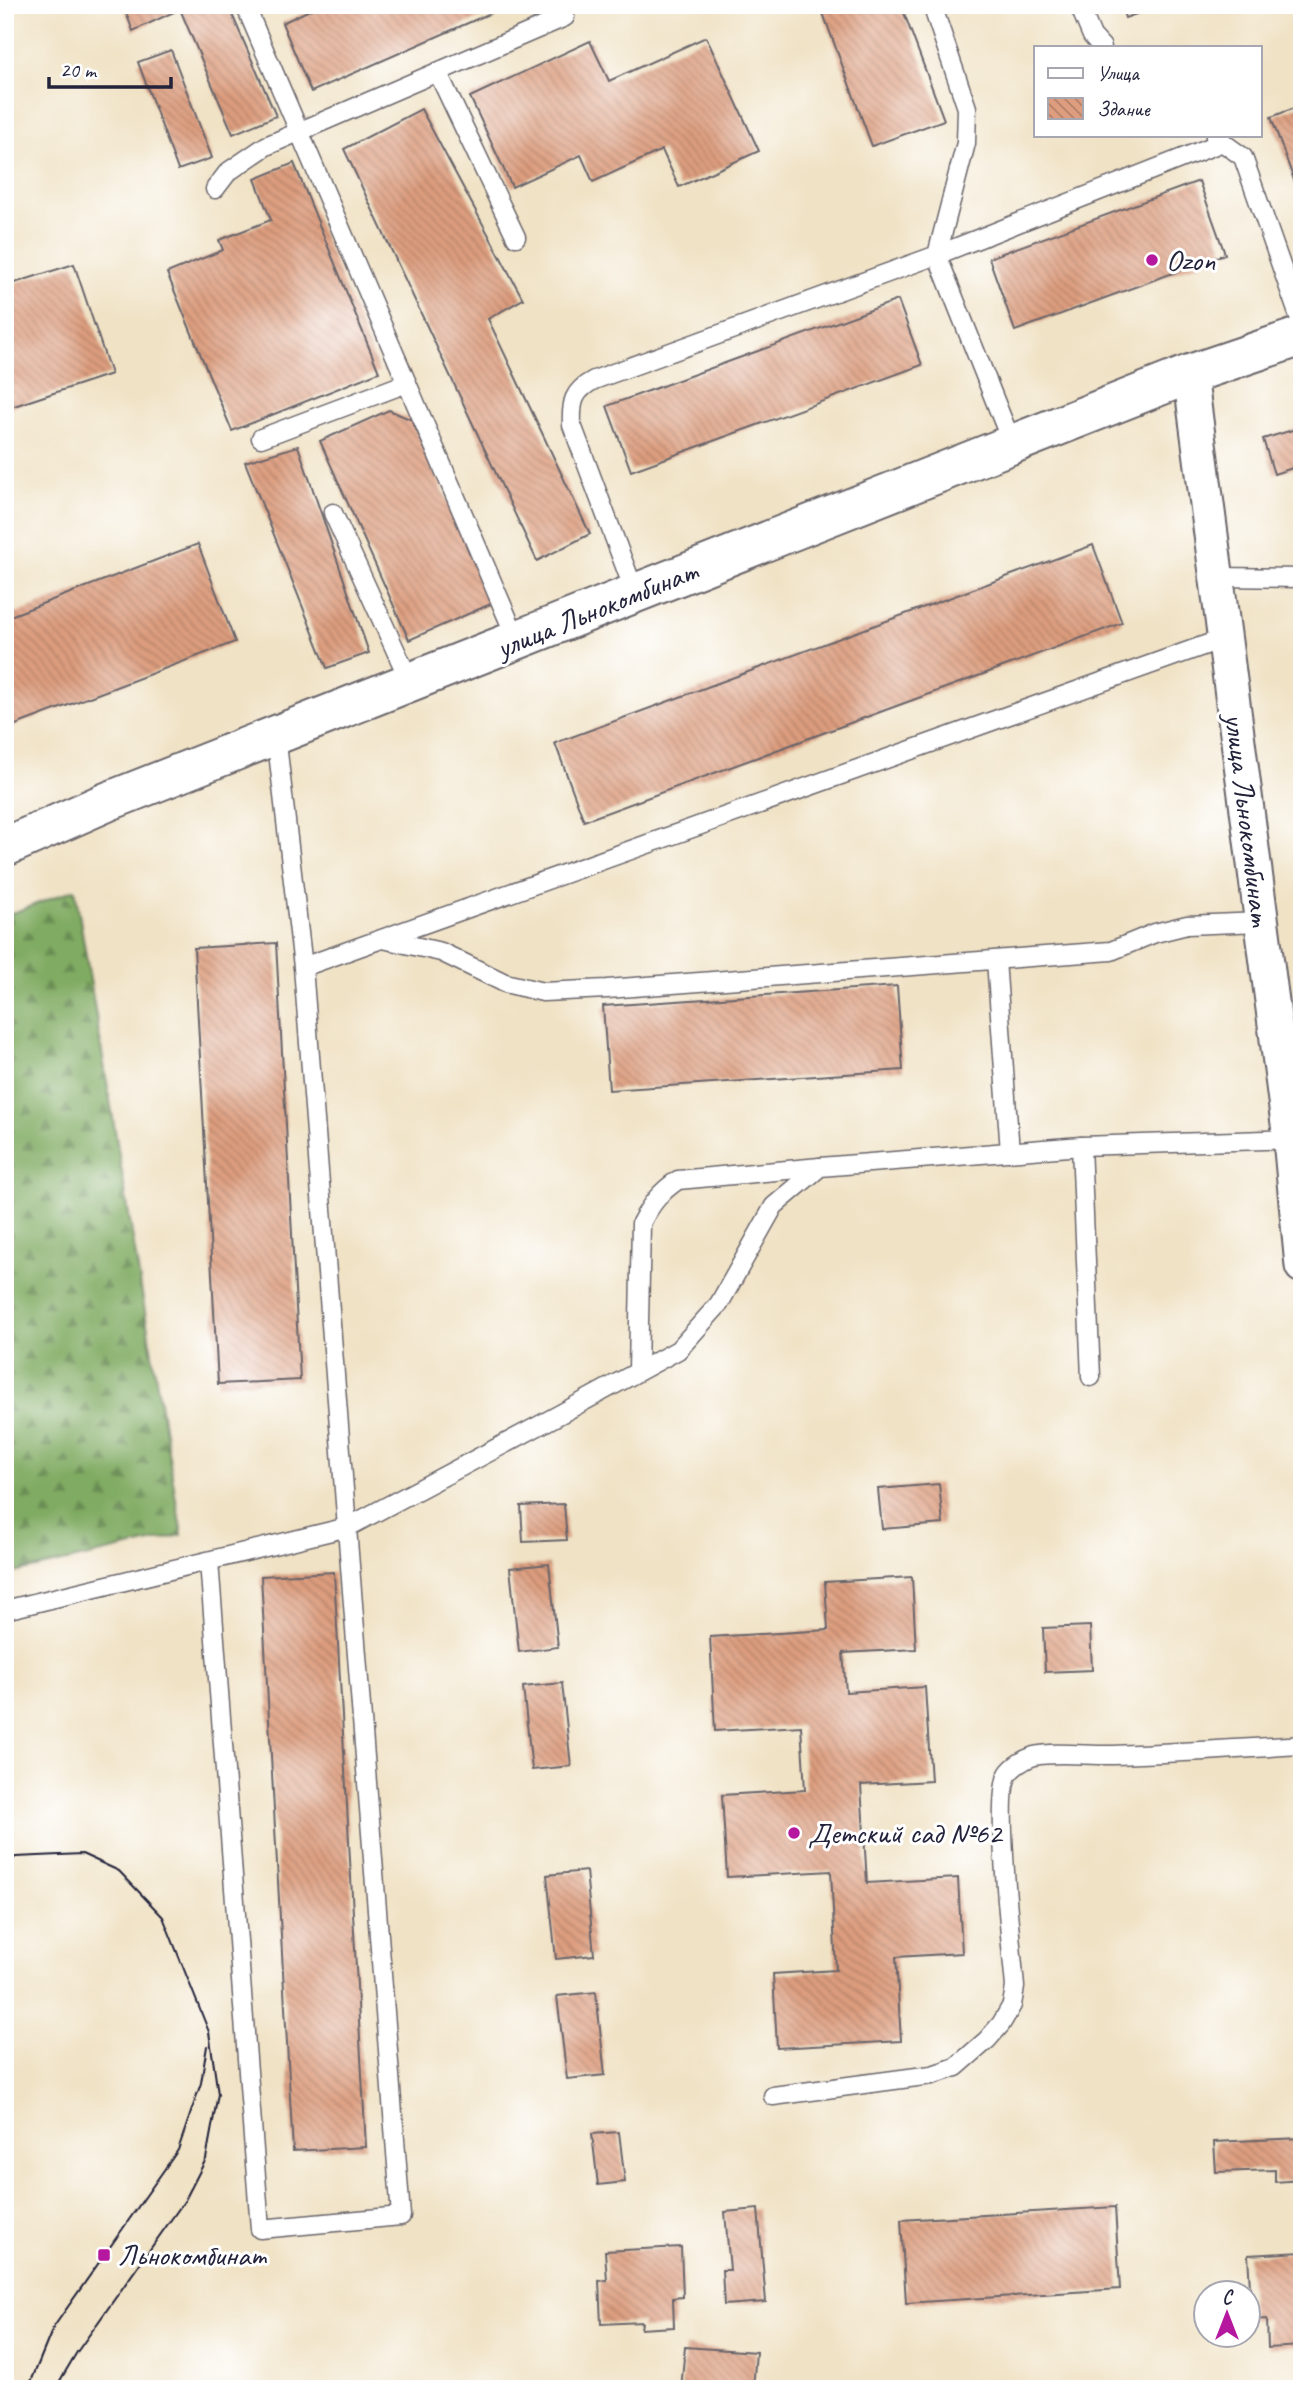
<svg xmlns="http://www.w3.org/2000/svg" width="1307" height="2394" font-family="Caveat,sans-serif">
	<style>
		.forest { fill: url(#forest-firs); stroke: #51664e; stroke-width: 2 }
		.building { fill: url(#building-back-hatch) }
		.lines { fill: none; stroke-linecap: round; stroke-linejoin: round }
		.lane-casing { stroke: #6a656b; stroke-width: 21 }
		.street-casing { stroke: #6a656b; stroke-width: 37 }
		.secondary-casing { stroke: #6a656b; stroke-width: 42 }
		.lane { stroke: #fff; stroke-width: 18 }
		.street { stroke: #fff; stroke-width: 33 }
		.secondary { stroke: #fff; stroke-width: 38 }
		.tram { stroke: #22223b; stroke-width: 2 }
		.poi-dot { fill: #b5179e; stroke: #fff; stroke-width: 2.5 }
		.labels { text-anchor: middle; stroke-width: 6; stroke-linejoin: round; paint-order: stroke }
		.poi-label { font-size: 30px; fill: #22223b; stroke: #fff; text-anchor: start }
		.street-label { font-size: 30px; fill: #22223b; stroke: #fff }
	</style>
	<defs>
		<pattern id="forest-firs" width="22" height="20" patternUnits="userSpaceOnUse" patternTransform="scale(1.75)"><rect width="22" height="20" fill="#80ab62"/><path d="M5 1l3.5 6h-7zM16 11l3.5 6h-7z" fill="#688b52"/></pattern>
		<pattern id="building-back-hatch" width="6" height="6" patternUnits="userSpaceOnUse" patternTransform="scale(1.75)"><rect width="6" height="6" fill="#dd9d7e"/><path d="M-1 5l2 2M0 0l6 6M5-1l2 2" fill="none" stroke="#b38068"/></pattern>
	</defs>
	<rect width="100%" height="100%" fill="#fff"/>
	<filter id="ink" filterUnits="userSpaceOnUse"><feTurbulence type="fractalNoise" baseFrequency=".0143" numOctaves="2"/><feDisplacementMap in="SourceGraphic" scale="14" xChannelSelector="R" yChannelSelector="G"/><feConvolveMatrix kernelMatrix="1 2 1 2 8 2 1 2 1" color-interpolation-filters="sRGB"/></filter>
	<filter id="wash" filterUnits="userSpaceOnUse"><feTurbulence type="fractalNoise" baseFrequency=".00686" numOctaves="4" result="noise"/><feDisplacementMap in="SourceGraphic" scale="28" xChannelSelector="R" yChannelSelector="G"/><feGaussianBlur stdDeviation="1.57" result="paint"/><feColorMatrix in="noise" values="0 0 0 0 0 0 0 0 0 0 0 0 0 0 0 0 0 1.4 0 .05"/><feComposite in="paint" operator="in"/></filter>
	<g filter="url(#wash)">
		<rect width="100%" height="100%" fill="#f0e2c5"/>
		<path class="forest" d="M75,889L182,1535L5,1575V916Z"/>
		<g id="blocks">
			<g class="building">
				<path d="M123,5H228L276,116L233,134L180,9L133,31Z"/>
				<path d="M320,5H509L311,92L282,23Z"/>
				<path d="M820,5H901L944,120L872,146Z"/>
				<path d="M1121,5H1160V6L1125,18Z"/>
				<path d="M706,37L759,151L679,187L662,150L593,182L581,155L512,187L470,97L590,41L609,81Z"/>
				<path d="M171,50L212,158L178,170L138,62Z"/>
				<path d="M1302,105V199H1301L1271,117Z"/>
				<path d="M421,109L523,299L488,319L590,534L537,561L344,149Z"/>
				<path d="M294,163L379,372L232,431L167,273L223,250L219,240L271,220L255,179Z"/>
				<path d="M1199,181L1225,254L1015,331L989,258Z"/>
				<path d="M74,264L111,374L5,409V286Z"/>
				<path d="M898,300L922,365L631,471L607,406Z"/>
				<path d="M389,410L412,420L493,603L409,640L320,441Z"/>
				<path d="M1302,427V465L1274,474L1263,439Z"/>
				<path d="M298,446L369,653L327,668L245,462Z"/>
				<path d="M198,544L235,642L5,729V618Z"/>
				<path d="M1093,545L1122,623L584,821L555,743Z"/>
				<path d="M276,943L300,1380L218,1384L194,948Z"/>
				<path d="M897,986L903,1070L609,1090L603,1006Z"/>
				<path d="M939,1484L943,1524L882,1529L878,1489Z"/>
				<path d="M564,1504L567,1540L523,1542L521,1506Z"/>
				<path d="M549,1564L558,1647L519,1652L510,1568Z"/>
				<path d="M334,1572L366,2147L293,2151L261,1576Z"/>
				<path d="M912,1577L916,1649L843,1653L846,1692L925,1687L931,1781L861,1785L867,1883L958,1878L962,1953L896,1957L901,2041L777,2048L773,1974L836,1970L831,1871L727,1877L722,1795L805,1790L801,1726L715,1731L710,1637L828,1630L825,1582Z"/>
				<path d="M1090,1626L1092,1670L1045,1672L1043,1628Z"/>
				<path d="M562,1683L571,1766L532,1770L523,1687Z"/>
				<path d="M586,1871L594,1955L556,1959L547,1875Z"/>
				<path d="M596,1992L605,2075L567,2079L557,1996Z"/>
				<path d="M619,2132L625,2182L598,2185L592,2134Z"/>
				<path d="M1302,2138V2180L1275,2182V2170L1216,2172L1214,2142Z"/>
				<path d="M1115,2207L1120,2289L906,2303L901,2220Z"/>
				<path d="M758,2209L766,2302L724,2305L722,2270H730L725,2212Z"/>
				<path d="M681,2247L683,2297L673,2298L674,2327L641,2329L642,2322L601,2324L599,2281L607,2280L605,2251Z"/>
				<path d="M1302,2252V2346L1268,2348L1267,2319L1252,2320L1248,2255Z"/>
				<path d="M685,2347L756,2352L753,2389H681Z"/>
			</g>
		</g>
	</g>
	<g filter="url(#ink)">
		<use href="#blocks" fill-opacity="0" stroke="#6a656b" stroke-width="2"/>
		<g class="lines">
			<defs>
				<g id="lane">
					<path d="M245,5L517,640"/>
					<path d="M1079,5L1092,36L1102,47"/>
					<path d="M438,73L516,237"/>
					<path d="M1215,137L1243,157L1302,325"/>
					<path d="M215,189L228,172L266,146L565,17"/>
					<path d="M261,438L407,383"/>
					<path d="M1013,446L937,255L1223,142"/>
					<path d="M333,513L410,682"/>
					<path d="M1217,577L1302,578"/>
					<path d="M635,593L572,425C571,402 573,391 594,380L937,255L966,143L967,108L932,5"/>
					<path d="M276,735L303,967"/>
					<path d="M383,939L441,952L505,983L543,992L607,989L1111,951L1155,933L1187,925L1261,922"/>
					<path d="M996,960L1010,1152"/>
					<path d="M1081,1146L1091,1377"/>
					<path d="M638,1371L641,1223C651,1204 660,1192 678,1180L820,1167"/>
					<path d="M209,1561L260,2229L401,2216L303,967L1225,638"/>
					<path d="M5,1610L348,1527L540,1425L678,1350L719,1304L774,1206L820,1167L1081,1146L1296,1139"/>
					<path d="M773,2096L932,2075L956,2067L987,2040L1001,2024L1012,2005L1015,1987C1012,1951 994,1798 1008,1774C1013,1766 1025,1759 1034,1756C1055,1751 1091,1756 1114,1755C1177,1753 1239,1749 1302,1745"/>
				</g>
				<path id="street" d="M1190,374L1290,1139L1302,1266"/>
				<path id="secondary" d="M5,847L109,801L1190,374L1302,336"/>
			</defs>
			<use href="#lane" class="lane-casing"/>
			<use href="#street" class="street-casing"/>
			<use href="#secondary" class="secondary-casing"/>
			<use href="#lane" class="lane"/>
			<use href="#street" class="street"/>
			<use href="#secondary" class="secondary"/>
			<g class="tram">
				<path d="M5,1862L16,1857L82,1854L119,1871L163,1917L209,2032L218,2094L206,2159L185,2200L77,2352L55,2389"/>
				<path d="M28,2389L53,2328L178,2150L201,2083L207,2046"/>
			</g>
		</g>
	</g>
	<g class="poi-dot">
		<circle cx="1152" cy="260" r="7"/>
		<circle cx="794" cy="1833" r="7"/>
		<rect x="97" y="2248" width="14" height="14" rx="3.5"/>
	</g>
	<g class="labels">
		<g class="poi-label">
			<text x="1166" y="270">Ozon</text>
			<text x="808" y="1843">Детский сад №62</text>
			<text x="118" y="2265">Льнокомбинат</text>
		</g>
		<g class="street-label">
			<text transform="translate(597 609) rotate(-22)" y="10">улица Льнокомбинат</text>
			<text transform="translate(1248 820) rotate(83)" y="10">улица Льнокомбинат</text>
		</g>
	</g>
	<rect width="1307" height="2394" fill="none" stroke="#fff" stroke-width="28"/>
	<rect x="1034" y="46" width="228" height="91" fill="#ffffff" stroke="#a7a7b1" stroke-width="2"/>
	<rect x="1048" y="68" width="35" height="10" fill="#ffffff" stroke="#a7a7b1" stroke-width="2"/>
	<text x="1097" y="80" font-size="21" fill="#22223b">Улица</text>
	<rect x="1048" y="98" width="35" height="21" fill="url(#building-back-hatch)" stroke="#a7a7b1" stroke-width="2"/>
	<text x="1097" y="116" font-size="21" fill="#22223b">Здание</text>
	<g transform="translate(1227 2314)"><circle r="33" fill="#ffffff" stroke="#a7a7b1" stroke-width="2"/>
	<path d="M0-5L12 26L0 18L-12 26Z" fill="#b5179e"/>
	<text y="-10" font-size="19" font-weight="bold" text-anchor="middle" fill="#22223b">С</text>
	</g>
	<path d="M49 77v10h122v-10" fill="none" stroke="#22223b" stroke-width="3.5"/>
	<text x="60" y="77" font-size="21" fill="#22223b" stroke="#ffffff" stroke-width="5" paint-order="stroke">20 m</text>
</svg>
